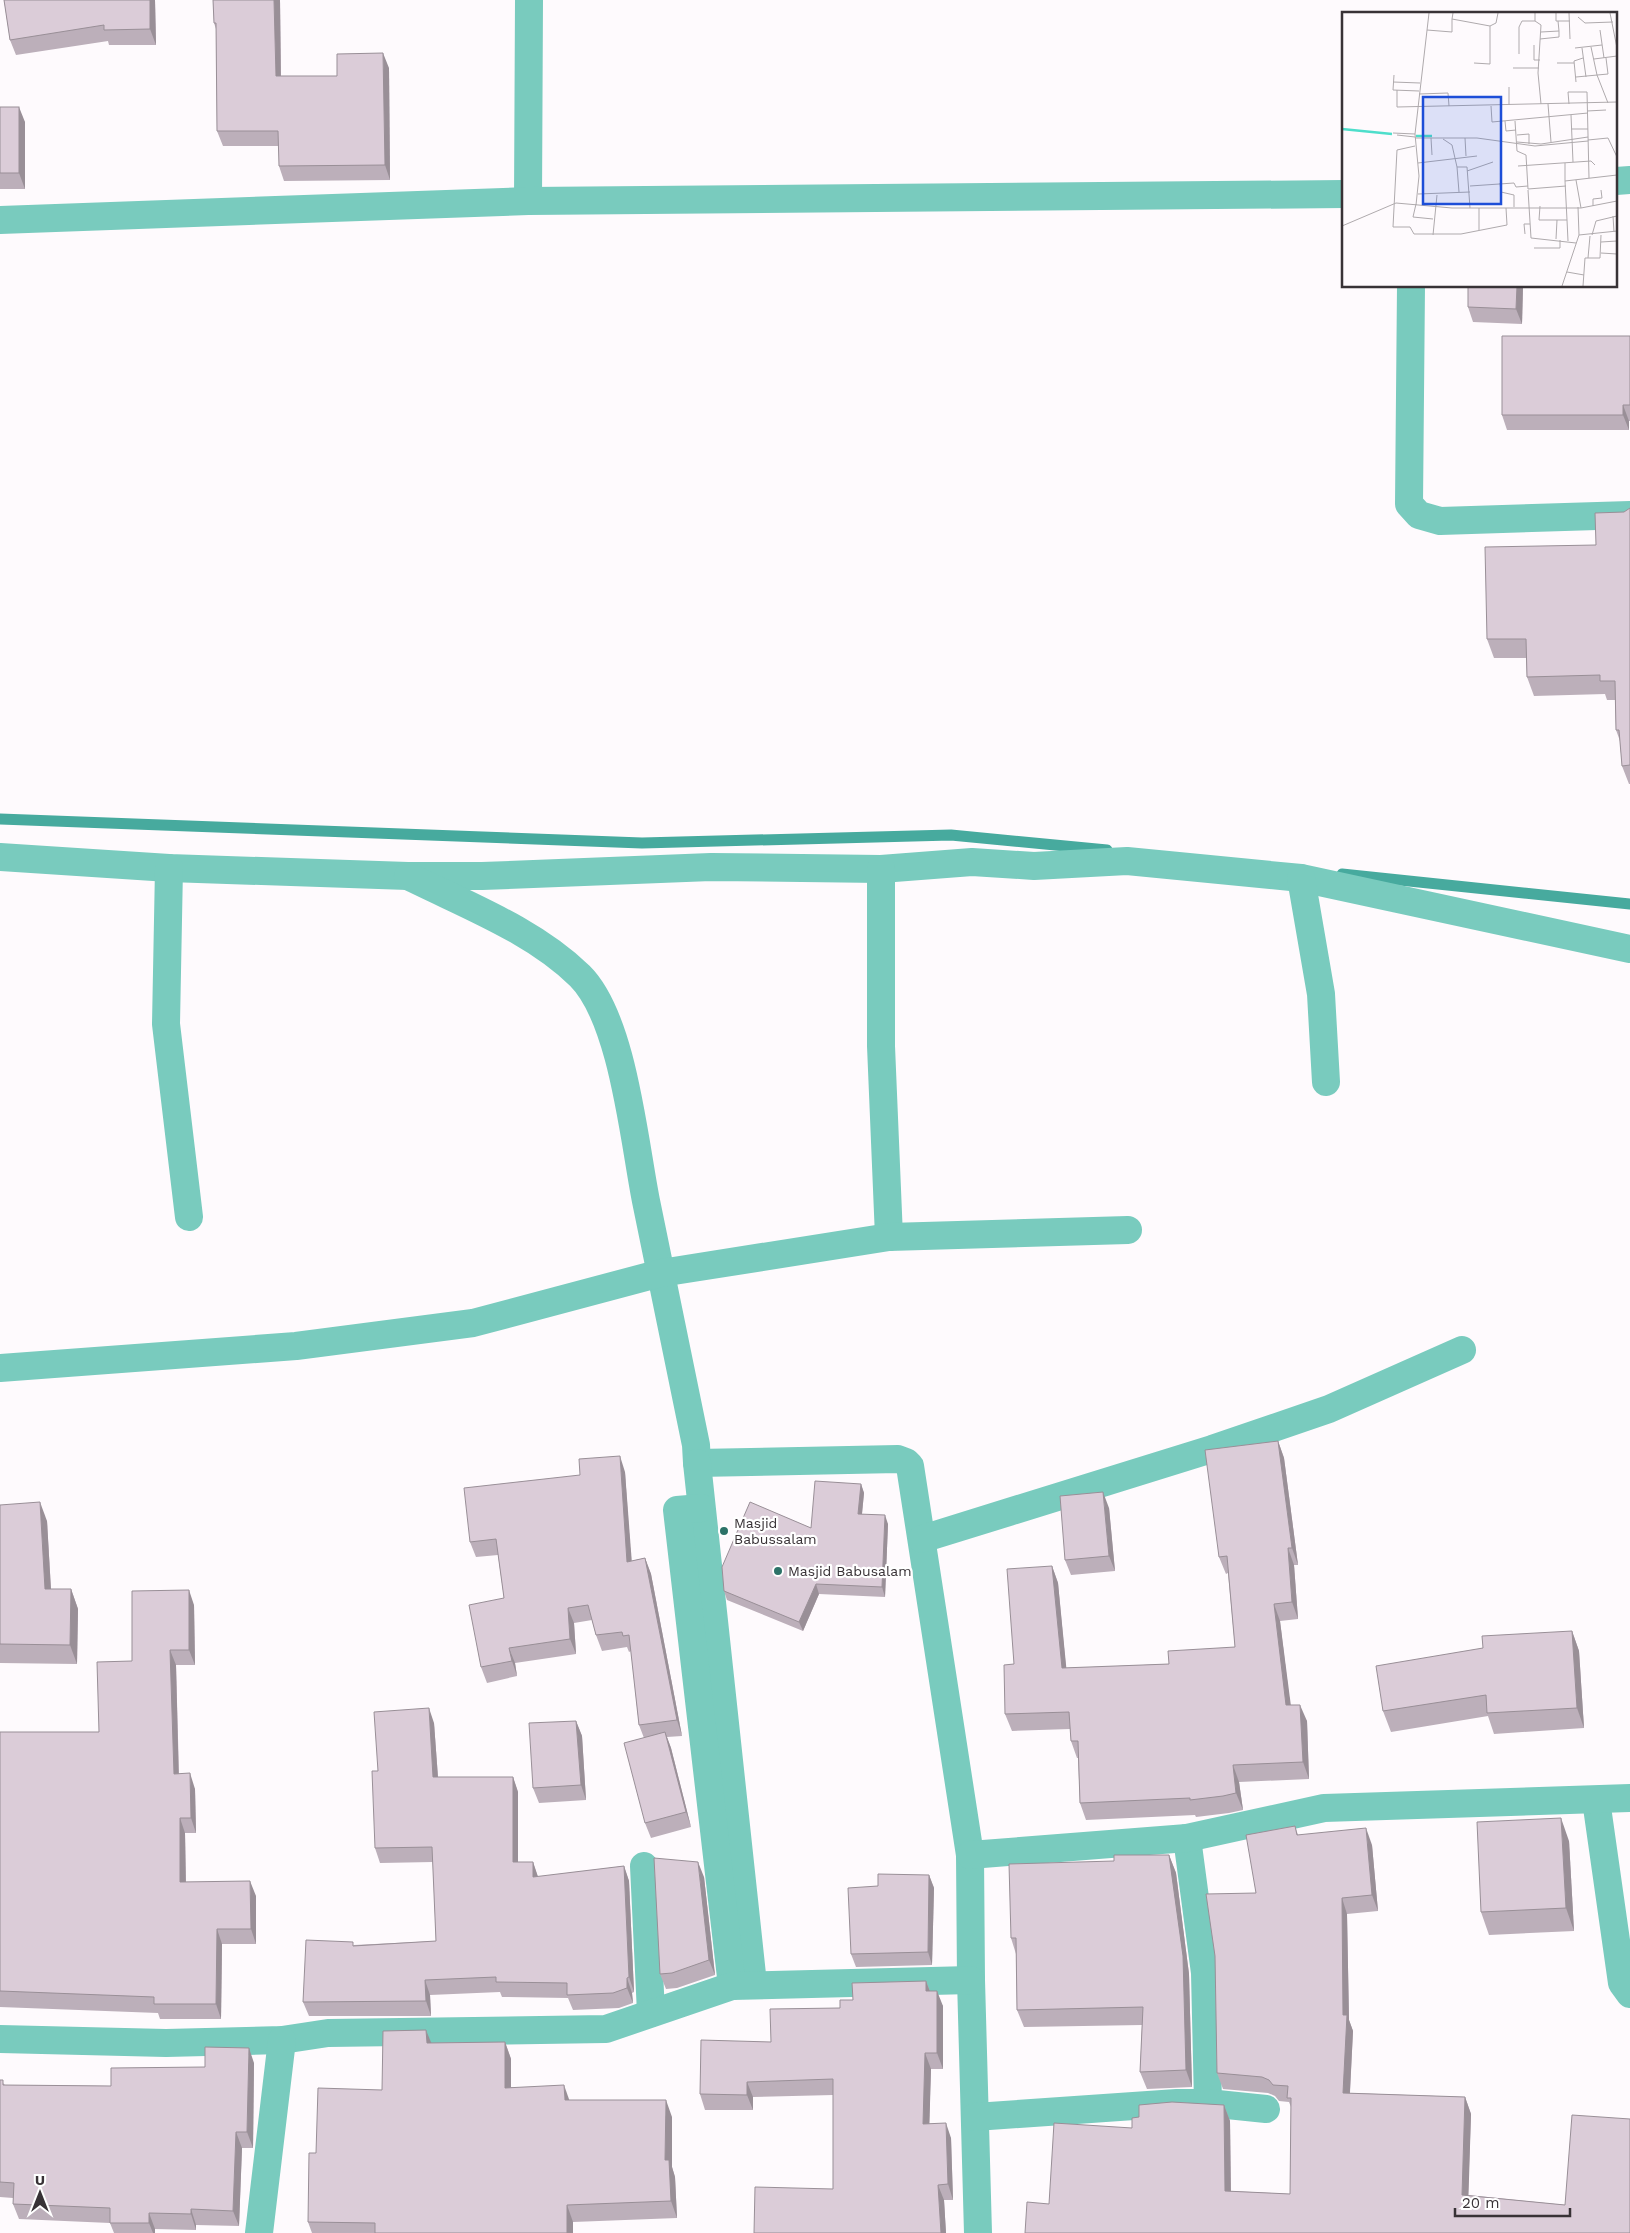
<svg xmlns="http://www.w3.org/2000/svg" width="1630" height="2233" font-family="'Work Sans',sans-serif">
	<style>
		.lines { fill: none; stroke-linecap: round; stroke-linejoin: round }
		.stream { stroke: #47aa9e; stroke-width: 11 }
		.minor { stroke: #79cbbe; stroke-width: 28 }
		.wall { fill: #bcafba }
		.shaded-wall { fill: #998f97 }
		.building { fill: #dbccd8; stroke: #998f97 }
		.poi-dot { fill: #2c7268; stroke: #fff; stroke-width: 2 }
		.labels { text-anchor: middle; stroke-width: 4.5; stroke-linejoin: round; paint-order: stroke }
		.poi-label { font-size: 14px; fill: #383236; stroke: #fff; text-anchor: start }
		.inset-river { fill: none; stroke: #4edecb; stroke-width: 2.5 }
		.inset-road { fill: none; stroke: #afaaad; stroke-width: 1 }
		.view { fill: #1d4ed8; fill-opacity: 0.15; stroke: #1d4ed8; stroke-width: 2.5 }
		.inset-edge { fill: none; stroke: #383236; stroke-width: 2.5 }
	</style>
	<rect width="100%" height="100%" fill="#fefafd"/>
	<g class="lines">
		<g class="stream">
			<path d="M0,819L642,843L951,835L1107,850"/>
			<path d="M1342,874L1630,904"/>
		</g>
		<g class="minor">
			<path d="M1616,181L1630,180"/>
			<path d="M528,201L529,0"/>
			<path d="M0,220L528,201L1344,194"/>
			<path d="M1411,286L1409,504L1419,515L1440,521L1630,515"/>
			<path d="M0,857L169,868L408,876H482L711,867L881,869L972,862L1034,866L1127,861L1301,878L1630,949"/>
			<path d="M169,868L166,1024L189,1217"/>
			<path d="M881,869V1046L889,1237"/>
			<path d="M408,876C466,905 533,930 580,976C623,1019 634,1141 646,1201C663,1282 679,1364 696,1445L697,1463L898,1459L906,1462L910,1466L970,1855L971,1980L978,2233"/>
			<path d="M1301,878L1321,994L1326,1082"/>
			<path d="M0,1368L296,1346L473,1323L661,1273L889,1237L1128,1230"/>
			<path d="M697,1463L753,1984"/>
			<path d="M701,1508L677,1510L732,1986"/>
			<path d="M922,1539L1212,1449L1329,1409L1462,1350"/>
			<path d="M1596,1800L1622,1983L1630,1994"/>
			<path d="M1187,1838L1205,1973L1208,2103"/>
			<path d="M970,1855L1187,1838L1324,1808L1630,1798"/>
			<path d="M644,1866L651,2013"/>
			<path d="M0,2039L166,2043L282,2040L328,2033L606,2029L732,1986L971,1980"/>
			<path d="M975,2117L1177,2103H1208L1266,2109"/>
			<path d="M259,2233L282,2040"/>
		</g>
	</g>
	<g class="wall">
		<path d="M4,0H155L156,45H109L108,41L16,55L10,40Z"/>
		<path d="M213,0H280L281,76H337L389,68L390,180L284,181L279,166V146H223L217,131L216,29L214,23Z"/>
		<path d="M0,107L25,122V189H0Z"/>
		<path d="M1468,286H1523L1522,324L1473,322L1468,307Z"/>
		<path d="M1630,336V421H1629V430H1507L1502,415Z"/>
		<path d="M1630,508V784H1629L1622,766L1620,741L1616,730L1615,700H1607L1605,694L1534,696L1527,677L1526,658H1494L1487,639L1596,545L1624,512Z"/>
		<path d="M1278,1441L1284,1458L1298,1565H1294L1298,1619L1280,1621L1290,1705L1307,1721L1309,1779L1239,1782L1243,1810L1229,1813L1196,1817L1195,1815L1086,1820L1080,1803L1078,1758H1077L1071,1741L1070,1729L1012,1731L1005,1714L1014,1664L1052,1566L1058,1583L1066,1668L1169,1664L1235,1647L1228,1573L1226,1574L1219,1557Z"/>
		<path d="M625,1472L631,1561L645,1558L651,1574L682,1736L667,1737L671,1748L691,1827L651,1838L645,1823L644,1738L639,1725L631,1651L629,1652L627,1647L602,1651L596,1635L592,1620L574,1623L576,1654L515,1663L517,1676L487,1683L481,1667L504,1598L498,1555L476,1557L470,1542Z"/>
		<path d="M861,1484L864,1493L862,1514L888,1524L885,1597L819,1594L803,1631L727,1600L724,1591L811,1528Z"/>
		<path d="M0,1505L47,1521L51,1589H71L78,1609L77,1664L0,1663Z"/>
		<path d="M1109,1508L1115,1571L1071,1575L1065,1560Z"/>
		<path d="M194,1605L195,1665H176L179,1774L195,1789L196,1833H185L186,1882L256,1896V1944H222L221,2019H160L158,2013L0,2007V1732H99L132,1661Z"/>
		<path d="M1572,1631L1579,1651L1584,1728L1494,1734L1488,1716L1391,1732L1383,1711L1483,1648Z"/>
		<path d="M576,1721L582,1736L586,1800L539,1803L533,1788Z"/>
		<path d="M434,1723L438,1777H513L518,1792V1862H533L538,1877L624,1866L629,1881L634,1992L632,1993L633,2003L619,2008L573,2010L568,1998L502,1997L500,1992L430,1995L431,2016H309L303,2002L354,1945L436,1941L433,1862L380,1863L375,1848L378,1771Z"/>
		<path d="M1295,1826L1298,1835L1372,1845L1378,1911L1347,1914L1349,2020L1353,2031L1350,2093L1465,2097L1471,2114L1468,2195L1565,2205L1630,2233L1049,2204L1132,2128L1139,2117L1224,2105L1230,2121L1231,2191L1290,2194L1291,2107L1289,2102L1279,2101L1275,2096L1268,2093L1223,2089L1217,2073L1256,1893Z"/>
		<path d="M1569,1841L1574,1931L1489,1935L1481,1912Z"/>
		<path d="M1169,1855L1176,1873L1189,1974L1192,2087L1147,2089L1140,2072L1142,2025L1024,2027L1017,2010L1016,1954L1011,1938L1114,1861Z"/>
		<path d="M929,1875L934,1888L932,1965L856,1967L851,1954L878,1886Z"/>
		<path d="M704,1877L715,1975L677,1988L666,1989L660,1974Z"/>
		<path d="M926,1981L930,1991L943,2006V2069H931L929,2124L951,2138L953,2200H944L946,2233H754L833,2189V2095L753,2097V2110H705L700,2094L771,2042L840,2008L853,2000Z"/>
		<path d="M505,2042L511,2059V2087L569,2100L672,2117V2167L675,2177L677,2218L573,2222V2233H312L308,2222L316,2153L431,2043Z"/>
		<path d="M254,2063L253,2148H242L239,2226L196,2225V2230L155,2229V2233H114L110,2223L19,2219L13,2204V2198L0,2197V2080L5,2085L111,2086L205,2067Z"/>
	</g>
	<g class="shaded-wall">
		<path d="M150,0H155L156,45L150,29Z"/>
		<path d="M274,0H280L281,91L276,76Z"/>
		<path d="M383,53L389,68L390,180L385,165Z"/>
		<path d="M19,107L25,122V189L19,173Z"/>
		<path d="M1517,286H1523L1522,324L1516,309Z"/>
		<path d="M1623,405L1629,421V430L1623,415Z"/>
		<path d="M1278,1441L1284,1458L1298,1565L1292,1548Z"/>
		<path d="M620,1456L625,1472L633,1577L627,1562Z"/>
		<path d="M861,1484L864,1493L861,1523L858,1514Z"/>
		<path d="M1103,1492L1109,1508L1115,1571L1109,1556Z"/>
		<path d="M40,1502L47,1521L52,1608L45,1589Z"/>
		<path d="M885,1515L888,1524L885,1597L882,1587Z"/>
		<path d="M1288,1548L1294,1565L1298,1619L1292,1602Z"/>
		<path d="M645,1558L651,1574L682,1736L677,1720Z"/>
		<path d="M1052,1566L1058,1583L1068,1685L1062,1668Z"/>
		<path d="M816,1584L819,1594L803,1631L799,1622Z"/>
		<path d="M71,1589L78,1609L77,1664L70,1645Z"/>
		<path d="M189,1590L194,1605L195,1665L189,1650Z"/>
		<path d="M1274,1604L1280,1621L1293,1722L1286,1705Z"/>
		<path d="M568,1608L574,1623L576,1654L570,1639Z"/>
		<path d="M1572,1631L1579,1651L1584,1728L1577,1708Z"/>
		<path d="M509,1648L515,1663L517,1676L512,1661Z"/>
		<path d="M170,1650L176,1665L179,1789L174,1774Z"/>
		<path d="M1300,1705L1307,1721L1309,1779L1303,1762Z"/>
		<path d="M429,1708L434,1723L439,1792L433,1777Z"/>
		<path d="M576,1721L582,1736L586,1800L581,1785Z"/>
		<path d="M665,1732L671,1748L691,1827L686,1812Z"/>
		<path d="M1233,1765L1239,1782L1243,1810L1236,1793Z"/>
		<path d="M190,1773L195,1789L196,1833L191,1818Z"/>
		<path d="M513,1777L518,1792V1877L513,1862Z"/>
		<path d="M180,1818L185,1833L186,1897L180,1882Z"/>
		<path d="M1561,1818L1569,1841L1574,1931L1566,1908Z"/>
		<path d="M1366,1828L1372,1845L1378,1911L1372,1895Z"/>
		<path d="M1169,1855L1176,1873L1189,1974L1192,2087L1186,2070Z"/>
		<path d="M533,1862L538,1877H533Z"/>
		<path d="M698,1862L704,1877L715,1975L709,1960Z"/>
		<path d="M624,1866L629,1881L634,1992L629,1977Z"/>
		<path d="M929,1875L934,1888L932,1965L928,1952Z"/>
		<path d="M250,1881L256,1896V1944L251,1929Z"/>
		<path d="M1342,1898L1347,1914L1349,2020L1353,2031L1349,2109L1343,2093Z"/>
		<path d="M217,1929L222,1944L221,2019L216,2004Z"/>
		<path d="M627,1978L632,1993L633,2003L627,1988Z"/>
		<path d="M425,1980L430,1995L431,2016L426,2001Z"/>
		<path d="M926,1981L932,1997L926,1991Z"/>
		<path d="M937,1991L943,2006V2069L937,2053Z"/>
		<path d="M426,2030L433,2047L427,2043Z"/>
		<path d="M505,2042L511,2059V2105L505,2088Z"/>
		<path d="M249,2048L254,2063L253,2148L247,2132Z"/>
		<path d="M925,2053L931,2069L929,2139L923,2124Z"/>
		<path d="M747,2082L753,2097V2110L747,2095Z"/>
		<path d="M564,2085L570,2102L565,2100Z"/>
		<path d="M1465,2097L1471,2114L1468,2211L1462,2195Z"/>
		<path d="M666,2100L672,2117V2167L675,2177L677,2218L671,2201L665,2160Z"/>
		<path d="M1224,2105L1230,2121L1231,2207L1225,2191Z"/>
		<path d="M946,2123L951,2138L953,2200L948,2184Z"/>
		<path d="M236,2132L242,2148L239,2226L233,2211Z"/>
		<path d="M938,2185L944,2200L946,2233H941Z"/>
		<path d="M567,2205L573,2222V2233H567Z"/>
		<path d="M191,2209L196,2225V2230L191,2214Z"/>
		<path d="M149,2213L155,2229V2233H153L149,2223Z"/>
	</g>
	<g class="building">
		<path d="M4,0H150V29L104,30V25L10,40Z"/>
		<path d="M213,0H274L276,76H337V54L383,53L385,165L279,166L278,131H217L216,23H214Z"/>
		<rect x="0" y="107" width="19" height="66"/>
		<path d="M1468,286H1517L1516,309L1468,307Z"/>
		<path d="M1502,336H1630V405H1623V415H1502Z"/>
		<path d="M1630,508V765L1622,766L1619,730H1616L1615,681H1600V675L1527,677L1526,639H1487L1485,547L1596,545L1595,513L1624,512Z"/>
		<path d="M1278,1441L1292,1548H1288L1292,1602L1274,1604L1286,1705H1300L1303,1762L1233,1765L1236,1793L1223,1796L1190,1800V1798L1080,1803L1078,1741H1071L1069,1712L1005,1714L1004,1665L1014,1664L1007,1569L1052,1566L1062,1668L1169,1664L1168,1651L1235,1647L1227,1556L1219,1557L1205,1450Z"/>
		<path d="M620,1456L627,1562L645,1558L677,1720L639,1725L629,1635L623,1636L622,1632L596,1635L588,1605L568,1608L570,1639L509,1648L512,1661L481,1667L469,1605L504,1598L496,1539L470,1542L464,1488L580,1475L579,1459Z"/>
		<path d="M815,1481L861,1484L858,1514L885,1515L882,1587L816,1584L799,1622L724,1591L722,1567L750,1502L811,1528Z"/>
		<path d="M1103,1492L1109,1556L1065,1560L1060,1496Z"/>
		<path d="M40,1502L45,1589H71L70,1645L0,1644V1505Z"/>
		<path d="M189,1590V1650H170L174,1774L190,1773L191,1818H180V1882L250,1881L251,1929H217L216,2004H154V1997L0,1991V1732H99L97,1662L132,1661V1591Z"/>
		<path d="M1572,1631L1577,1708L1487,1713L1486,1695L1383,1711L1376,1666L1483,1648L1482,1636Z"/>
		<path d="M429,1708L433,1777H513V1862H533V1877L624,1866L629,1977L627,1978V1988L613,1993L567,1995V1983L496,1982V1977L425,1980L426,2001L303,2002L306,1940L353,1942V1946L436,1941L432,1847L375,1848L372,1771H378L374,1712Z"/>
		<path d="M576,1721L581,1785L533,1788L529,1723Z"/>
		<path d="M665,1732L686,1812L645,1823L624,1743Z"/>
		<path d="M1561,1818L1566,1908L1481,1912L1477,1822Z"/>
		<path d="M1295,1826L1297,1835L1366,1828L1372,1895L1342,1898L1343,2015H1347L1343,2093L1465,2097L1462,2195L1565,2205L1572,2115L1630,2119V2233H1025L1027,2202L1049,2204L1054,2123L1132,2128V2118L1139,2117V2105L1172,2102L1224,2105L1225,2191L1290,2194L1291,2098H1287L1288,2086L1273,2085L1269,2080L1262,2077L1217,2073L1215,1956L1206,1894L1256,1893L1246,1835Z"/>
		<path d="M1114,1855H1169L1183,1956L1186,2070L1140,2072L1143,2007L1017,2010L1016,1938H1011L1009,1864L1114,1861Z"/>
		<path d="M654,1858L698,1862L709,1960L672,1973L660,1974Z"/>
		<path d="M878,1874L929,1875L928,1952L851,1954L848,1888L878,1886Z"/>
		<path d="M926,1981V1991H937V2053H925L923,2124L946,2123L948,2184L938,2185L941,2233H754L755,2187L833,2189V2079L747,2082V2095L700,2094L701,2040L771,2042L770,2009L840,2008V2000H853L852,1983Z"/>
		<path d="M426,2030L427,2043L505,2042V2088L564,2085L565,2100H666L665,2160H669L671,2201L567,2205V2233H375V2223L308,2222L309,2153H316L318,2088L382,2090L383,2031Z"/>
		<path d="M205,2047L249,2048L247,2132H236L233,2211L191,2209V2214L149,2213V2223H110V2208L13,2204L14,2183L0,2182V2080H3V2085L111,2086V2068L205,2067Z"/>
	</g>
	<g class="poi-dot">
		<circle cx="724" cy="1531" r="5"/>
		<circle cx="778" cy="1571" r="5"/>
	</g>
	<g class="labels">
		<g class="poi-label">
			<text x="734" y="1528">Masjid<tspan x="734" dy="16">Babussalam</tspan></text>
			<text x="788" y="1576">Masjid Babusalam</text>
		</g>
	</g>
	<g transform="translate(1342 12)">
		<rect width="275" height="275" fill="#fefafd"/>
		<path class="inset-river" d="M0,117L50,122M74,124H90"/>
		<path class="inset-road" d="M111,1L110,7L148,14M214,1V9H228M227,1L228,27M268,1L275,36M236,5L243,11L271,10M193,9L199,13L196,61L199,92M85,18L110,20V7M258,18L262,46M199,20L217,19L216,9M198,27L217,25V19M192,33V48H198M249,35L255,63L266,91M233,36L260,33M240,36L244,65M177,42V15L180,9H193V1M252,47L275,44M132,51L148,52V14L154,11L156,1M215,51H232M171,56H197M52,63L51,78L77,79M234,65L266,62L264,46M51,70L78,71M234,70L232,49L241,46M167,75V93M55,78V95L275,90M77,82L106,81L107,94M206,92L209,130M227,92L226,80H245L247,166M149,94L150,110L246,101M245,99L264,98M229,103L231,150M163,109L164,119L174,118M173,109L175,139L184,143L186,177L224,174M229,117H246M51,121L73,122M55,123L73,125M175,123L187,122V132M73,126H135L193,134L246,129M89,126L90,143M123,126L124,144M101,127L110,133L115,155H125L128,196M246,128L266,126L275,145M175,130L199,132L246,125M73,134L55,138L51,215H68L72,222H119L165,213L164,196M76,151L135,144M223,151V169M176,154L249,149L253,153M115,155L117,180M125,159L151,150M234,168L239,196M158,171L159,180L172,183V195M128,174L172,171L174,175L186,174M186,178L189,226L234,231M76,182L128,180M74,192L71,205L91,207M74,193L77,164L73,122L87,1M198,194L197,208H215M251,194V187L260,186L259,178M137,196V218M271,204L272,220M225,208L223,169L275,163M0,214L54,191L110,196H239L275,189M183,222L182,212H188M91,223L95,183M237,223L275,219M250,223L254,209L275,204M214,227L215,208H225L226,229M259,230L275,229M192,236H218V228M259,241L275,242M246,246L248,224M225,260L242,263M220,274L237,223L236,195M241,274L243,246H258L259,223"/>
		<path class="view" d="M81,85H159V192H81Z"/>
		<rect width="275" height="275" class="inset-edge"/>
	</g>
	<g transform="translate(40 2193)" stroke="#ffffff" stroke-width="4" paint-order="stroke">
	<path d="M0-4L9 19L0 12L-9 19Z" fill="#383236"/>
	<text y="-8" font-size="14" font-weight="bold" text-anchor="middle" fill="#383236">U</text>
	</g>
	<path d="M1455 2208v8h115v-8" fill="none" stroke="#383236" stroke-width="2.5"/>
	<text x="1462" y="2208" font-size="15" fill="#383236" stroke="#ffffff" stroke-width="4" paint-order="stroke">20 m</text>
</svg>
